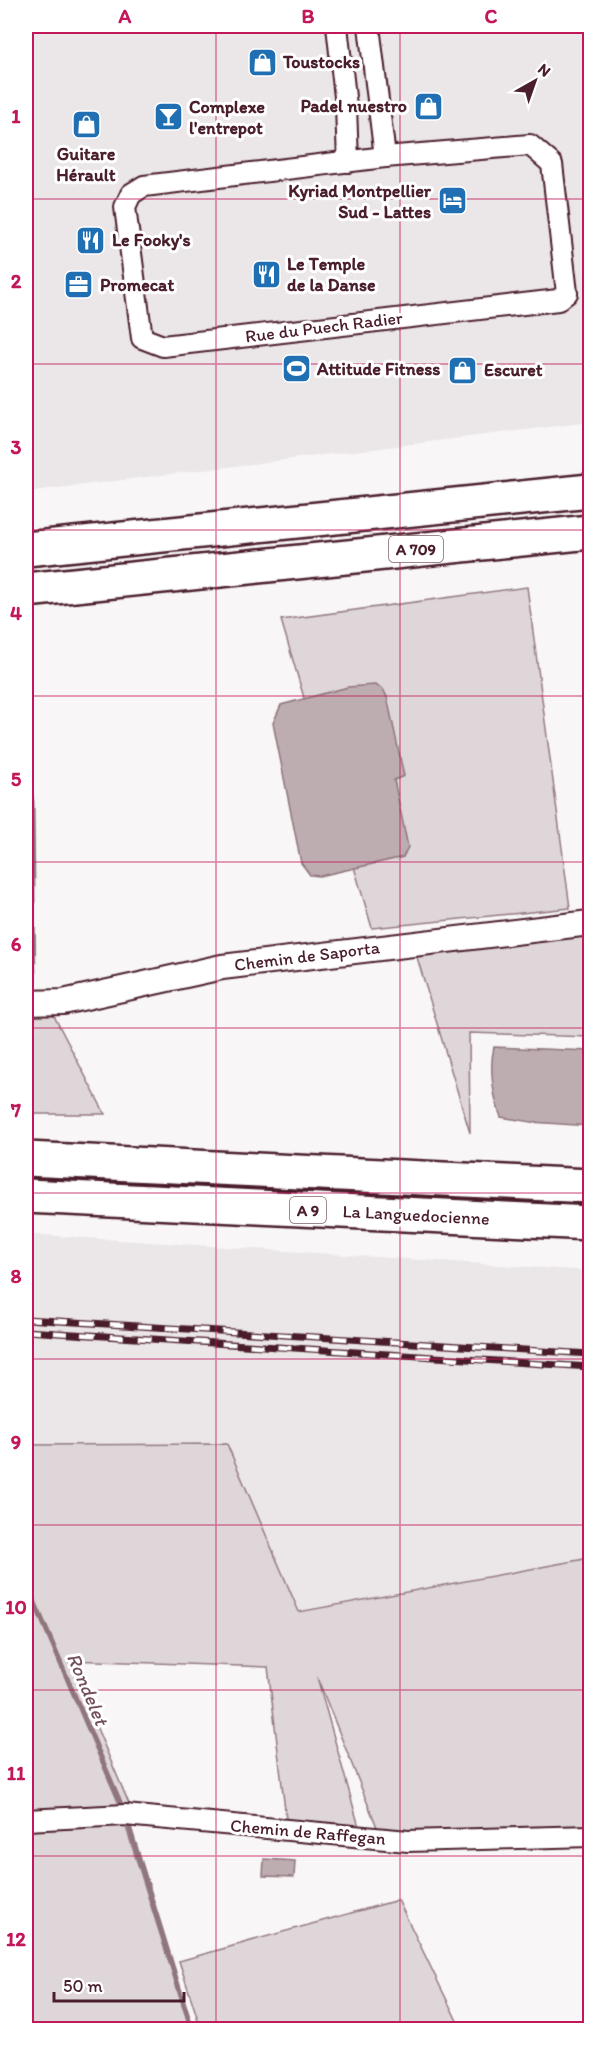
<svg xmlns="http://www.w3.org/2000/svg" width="616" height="2055" font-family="Itim,sans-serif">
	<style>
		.built { fill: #ebe6e8 }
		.green { fill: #ded6d9; stroke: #947a82; stroke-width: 1.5 }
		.water { fill: #bdadb0; stroke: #8f747b; stroke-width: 1.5 }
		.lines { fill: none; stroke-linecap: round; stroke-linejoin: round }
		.stream { stroke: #8f747b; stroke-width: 5 }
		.minor-casing { stroke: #4a1f2b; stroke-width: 24 }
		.tertiary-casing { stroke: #4a1f2b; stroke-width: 28 }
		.motorway-casing { stroke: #4a1f2b; stroke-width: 38 }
		.minor { stroke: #fff; stroke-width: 20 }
		.tertiary { stroke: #fff; stroke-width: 24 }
		.motorway { stroke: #fff; stroke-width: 33 }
		.rail-casing { stroke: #4a1f2b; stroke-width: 7 }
		.rail { stroke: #fff; stroke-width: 4.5; stroke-dasharray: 14; stroke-linecap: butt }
		.grid { fill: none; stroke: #c2185b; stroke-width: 1.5; stroke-opacity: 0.55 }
		.labels { text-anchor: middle; stroke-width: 6; stroke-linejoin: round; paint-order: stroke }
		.shield { fill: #fff; stroke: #80626b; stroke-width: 1.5 }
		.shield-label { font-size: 16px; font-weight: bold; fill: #4a1f2b }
		.poi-label { font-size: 18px; font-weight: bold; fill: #4a1f2b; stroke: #fff; text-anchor: start }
		.street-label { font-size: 18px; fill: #4a1f2b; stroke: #fff }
		.water-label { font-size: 20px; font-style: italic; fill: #72515a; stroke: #fff }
		.neatline { fill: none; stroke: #c2185b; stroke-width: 2 }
		.grid-label { font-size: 20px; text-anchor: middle; font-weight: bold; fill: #c2185b }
	</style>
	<rect width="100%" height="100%" fill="#f8f6f7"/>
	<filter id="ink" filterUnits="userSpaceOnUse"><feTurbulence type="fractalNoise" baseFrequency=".0167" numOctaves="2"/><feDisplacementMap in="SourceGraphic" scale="12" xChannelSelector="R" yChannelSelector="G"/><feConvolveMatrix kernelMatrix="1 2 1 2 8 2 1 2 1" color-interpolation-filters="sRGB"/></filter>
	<g filter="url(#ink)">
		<g class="built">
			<path d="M26,26H590V422L26,492Z"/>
			<path d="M26,1234L590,1271V1558L299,1612L227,1444L26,1445Z"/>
		</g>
		<g class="green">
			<path d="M527,587L570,908L372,928L281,620Z"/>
			<path d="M590,933V1037L469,1033L470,1133L416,954Z"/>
			<path d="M26,1014L54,1016L105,1114H26Z"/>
			<path d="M227,1444L299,1612L590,1558V1836L379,1832L317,1677L361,1834L287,1827L268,1667L68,1660L130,1806L26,1813V1445Z"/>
			<path d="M125,1824L190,2029H26V1827Z"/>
			<path d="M398,1900L461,2029H201L179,1961Z"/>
		</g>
		<g class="water">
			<path d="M375,685L383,689L387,697L404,776L394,780L408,847L403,857L320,876L310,875L301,863L273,723L281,705L348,687Z"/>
			<path d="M494,1047L590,1051V1126L531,1122L501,1117C493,1097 489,1068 494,1047Z"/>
			<path d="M264,1859L295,1861L294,1877L263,1876Z"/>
		</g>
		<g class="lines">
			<g class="stream">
				<path d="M26,754L32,802L34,996"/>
				<path d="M26,1054L32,1036L33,1015"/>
				<path d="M26,1582L123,1809"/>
				<path d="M128,1823L192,2030"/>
			</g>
			<defs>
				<g id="minor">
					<path d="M337,26L346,106L348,162"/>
					<path d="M369,26L385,157"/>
					<path d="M530,145L552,164L567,293L558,300L163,346L142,338L125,207L131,194L144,186L385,157Z"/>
					<path d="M26,1820L125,1815L408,1841L590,1836"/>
				</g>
				<path id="tertiary" d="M26,1003L63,1002L222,967L590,923"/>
				<g id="motorway">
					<path d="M26,549L590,491"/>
					<path d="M26,590L590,532"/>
					<path d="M26,1159L590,1186"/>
					<path d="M26,1196L590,1223"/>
				</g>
			</defs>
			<use href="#minor" class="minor-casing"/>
			<use href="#tertiary" class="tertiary-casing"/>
			<use href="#motorway" class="motorway-casing"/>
			<use href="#minor" class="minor"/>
			<use href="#tertiary" class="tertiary"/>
			<use href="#motorway" class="motorway"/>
			<defs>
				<g id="rail">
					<path d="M26,1319L590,1354"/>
					<path d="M26,1331L590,1367"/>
				</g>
			</defs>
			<use href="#rail" class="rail-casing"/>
			<use href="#rail" class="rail"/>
		</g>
	</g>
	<path class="grid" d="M216,26V2030M400,26V2030M26,199H590M26,364H590M26,530H590M26,696H590M26,862H590M26,1028H590M26,1193H590M26,1359H590M26,1525H590M26,1690H590M26,1856H590"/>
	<defs>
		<symbol id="shop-square" viewBox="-11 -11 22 22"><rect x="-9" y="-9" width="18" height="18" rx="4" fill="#1f6fb2" stroke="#fff"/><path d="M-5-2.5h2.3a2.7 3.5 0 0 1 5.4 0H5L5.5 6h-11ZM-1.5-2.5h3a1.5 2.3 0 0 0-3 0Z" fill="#fff"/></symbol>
		<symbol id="bar-square" viewBox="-11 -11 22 22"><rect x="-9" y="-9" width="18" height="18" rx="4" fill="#1f6fb2" stroke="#fff"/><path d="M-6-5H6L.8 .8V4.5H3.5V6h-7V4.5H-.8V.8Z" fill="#fff"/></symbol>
		<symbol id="hotel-square" viewBox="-11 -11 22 22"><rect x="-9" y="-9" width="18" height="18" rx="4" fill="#1f6fb2" stroke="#fff"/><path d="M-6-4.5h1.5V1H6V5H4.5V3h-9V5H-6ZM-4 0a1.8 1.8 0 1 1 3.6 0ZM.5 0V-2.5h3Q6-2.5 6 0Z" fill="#fff"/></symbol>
		<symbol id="restaurant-square" viewBox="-11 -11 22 22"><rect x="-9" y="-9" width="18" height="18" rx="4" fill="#1f6fb2" stroke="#fff"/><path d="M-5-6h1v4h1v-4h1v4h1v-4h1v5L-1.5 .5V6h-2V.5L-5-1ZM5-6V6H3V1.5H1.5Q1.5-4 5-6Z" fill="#fff"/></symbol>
		<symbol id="office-square" viewBox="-11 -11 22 22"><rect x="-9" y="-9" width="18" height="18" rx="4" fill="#1f6fb2" stroke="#fff"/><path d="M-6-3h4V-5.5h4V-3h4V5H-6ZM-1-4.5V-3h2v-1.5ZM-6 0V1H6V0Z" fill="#fff"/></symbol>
		<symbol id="stadium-square" viewBox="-11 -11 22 22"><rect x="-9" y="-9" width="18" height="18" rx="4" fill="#1f6fb2" stroke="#fff"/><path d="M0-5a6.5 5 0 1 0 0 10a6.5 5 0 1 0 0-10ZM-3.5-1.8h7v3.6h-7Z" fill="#fff"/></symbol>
	</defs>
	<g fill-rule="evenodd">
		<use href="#shop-square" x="246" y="46" width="33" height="33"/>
		<use href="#shop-square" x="412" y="90" width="33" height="33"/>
		<use href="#bar-square" x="152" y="100" width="33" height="33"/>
		<use href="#shop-square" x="70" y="108" width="33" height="33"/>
		<use href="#hotel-square" x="436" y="184" width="33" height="33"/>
		<use href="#restaurant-square" x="74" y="224" width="33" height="33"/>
		<use href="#restaurant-square" x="250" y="258" width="33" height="33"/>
		<use href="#office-square" x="62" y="268" width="33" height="33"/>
		<use href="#stadium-square" x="280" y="352" width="33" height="33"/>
		<use href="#shop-square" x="446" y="354" width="33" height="33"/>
	</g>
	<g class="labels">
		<g class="shield">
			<rect x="389" y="536" width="54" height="26" rx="4.5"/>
			<rect x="290" y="1197" width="36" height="26" rx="4.5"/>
		</g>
		<g class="shield-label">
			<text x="416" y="555">A 709</text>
			<text x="308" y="1216">A 9</text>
		</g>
		<g class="poi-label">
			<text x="283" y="68">Toustocks</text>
			<text x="407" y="112" text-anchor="end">Padel nuestro</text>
			<text x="189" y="113">Complexe<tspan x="189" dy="21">l'entrepot</tspan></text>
			<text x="86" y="160" text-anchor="middle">Guitare<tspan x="86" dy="21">Hérault</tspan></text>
			<text x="431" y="197" text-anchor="end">Kyriad Montpellier<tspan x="431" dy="21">Sud - Lattes</tspan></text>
			<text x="112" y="246">Le Fooky's</text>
			<text x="287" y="270">Le Temple<tspan x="287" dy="21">de la Danse</tspan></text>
			<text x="100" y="291">Promecat</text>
			<text x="317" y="375">Attitude Fitness</text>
			<text x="484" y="376">Escuret</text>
		</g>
		<g class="street-label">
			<text transform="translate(324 327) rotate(-7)" y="6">Rue du Puech Radier</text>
			<text transform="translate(307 956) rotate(-7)" y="6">Chemin de Saporta</text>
			<text transform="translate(416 1215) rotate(3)" y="6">La Languedocienne</text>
			<text transform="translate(308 1832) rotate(5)" y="6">Chemin de Raffegan</text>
		</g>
		<g class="water-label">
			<text transform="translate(88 1689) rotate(67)" y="7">Rondelet</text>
		</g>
	</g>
	<rect width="616" height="2055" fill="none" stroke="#fff" stroke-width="66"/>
	<g transform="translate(535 81) rotate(40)" stroke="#ffffff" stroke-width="4.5" paint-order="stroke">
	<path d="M0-4.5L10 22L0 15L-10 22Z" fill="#4a1f2b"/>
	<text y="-9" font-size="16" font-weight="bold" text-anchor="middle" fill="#4a1f2b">N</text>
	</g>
	<path d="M54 1992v9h130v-9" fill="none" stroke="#4a1f2b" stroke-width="3"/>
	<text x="63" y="1992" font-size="18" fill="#4a1f2b" stroke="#ffffff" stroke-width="4.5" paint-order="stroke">50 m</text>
	<rect x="33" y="33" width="550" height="1989" class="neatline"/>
	<g class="grid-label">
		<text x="125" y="23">A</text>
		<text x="308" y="23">B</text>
		<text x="491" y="23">C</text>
		<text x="16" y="123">1</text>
		<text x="16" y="288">2</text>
		<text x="16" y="454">3</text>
		<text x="16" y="620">4</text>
		<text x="16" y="786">5</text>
		<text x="16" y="951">6</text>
		<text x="16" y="1117">7</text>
		<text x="16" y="1283">8</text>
		<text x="16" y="1449">9</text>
		<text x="16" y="1614">10</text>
		<text x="16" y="1780">11</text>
		<text x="16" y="1946">12</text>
	</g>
</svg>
